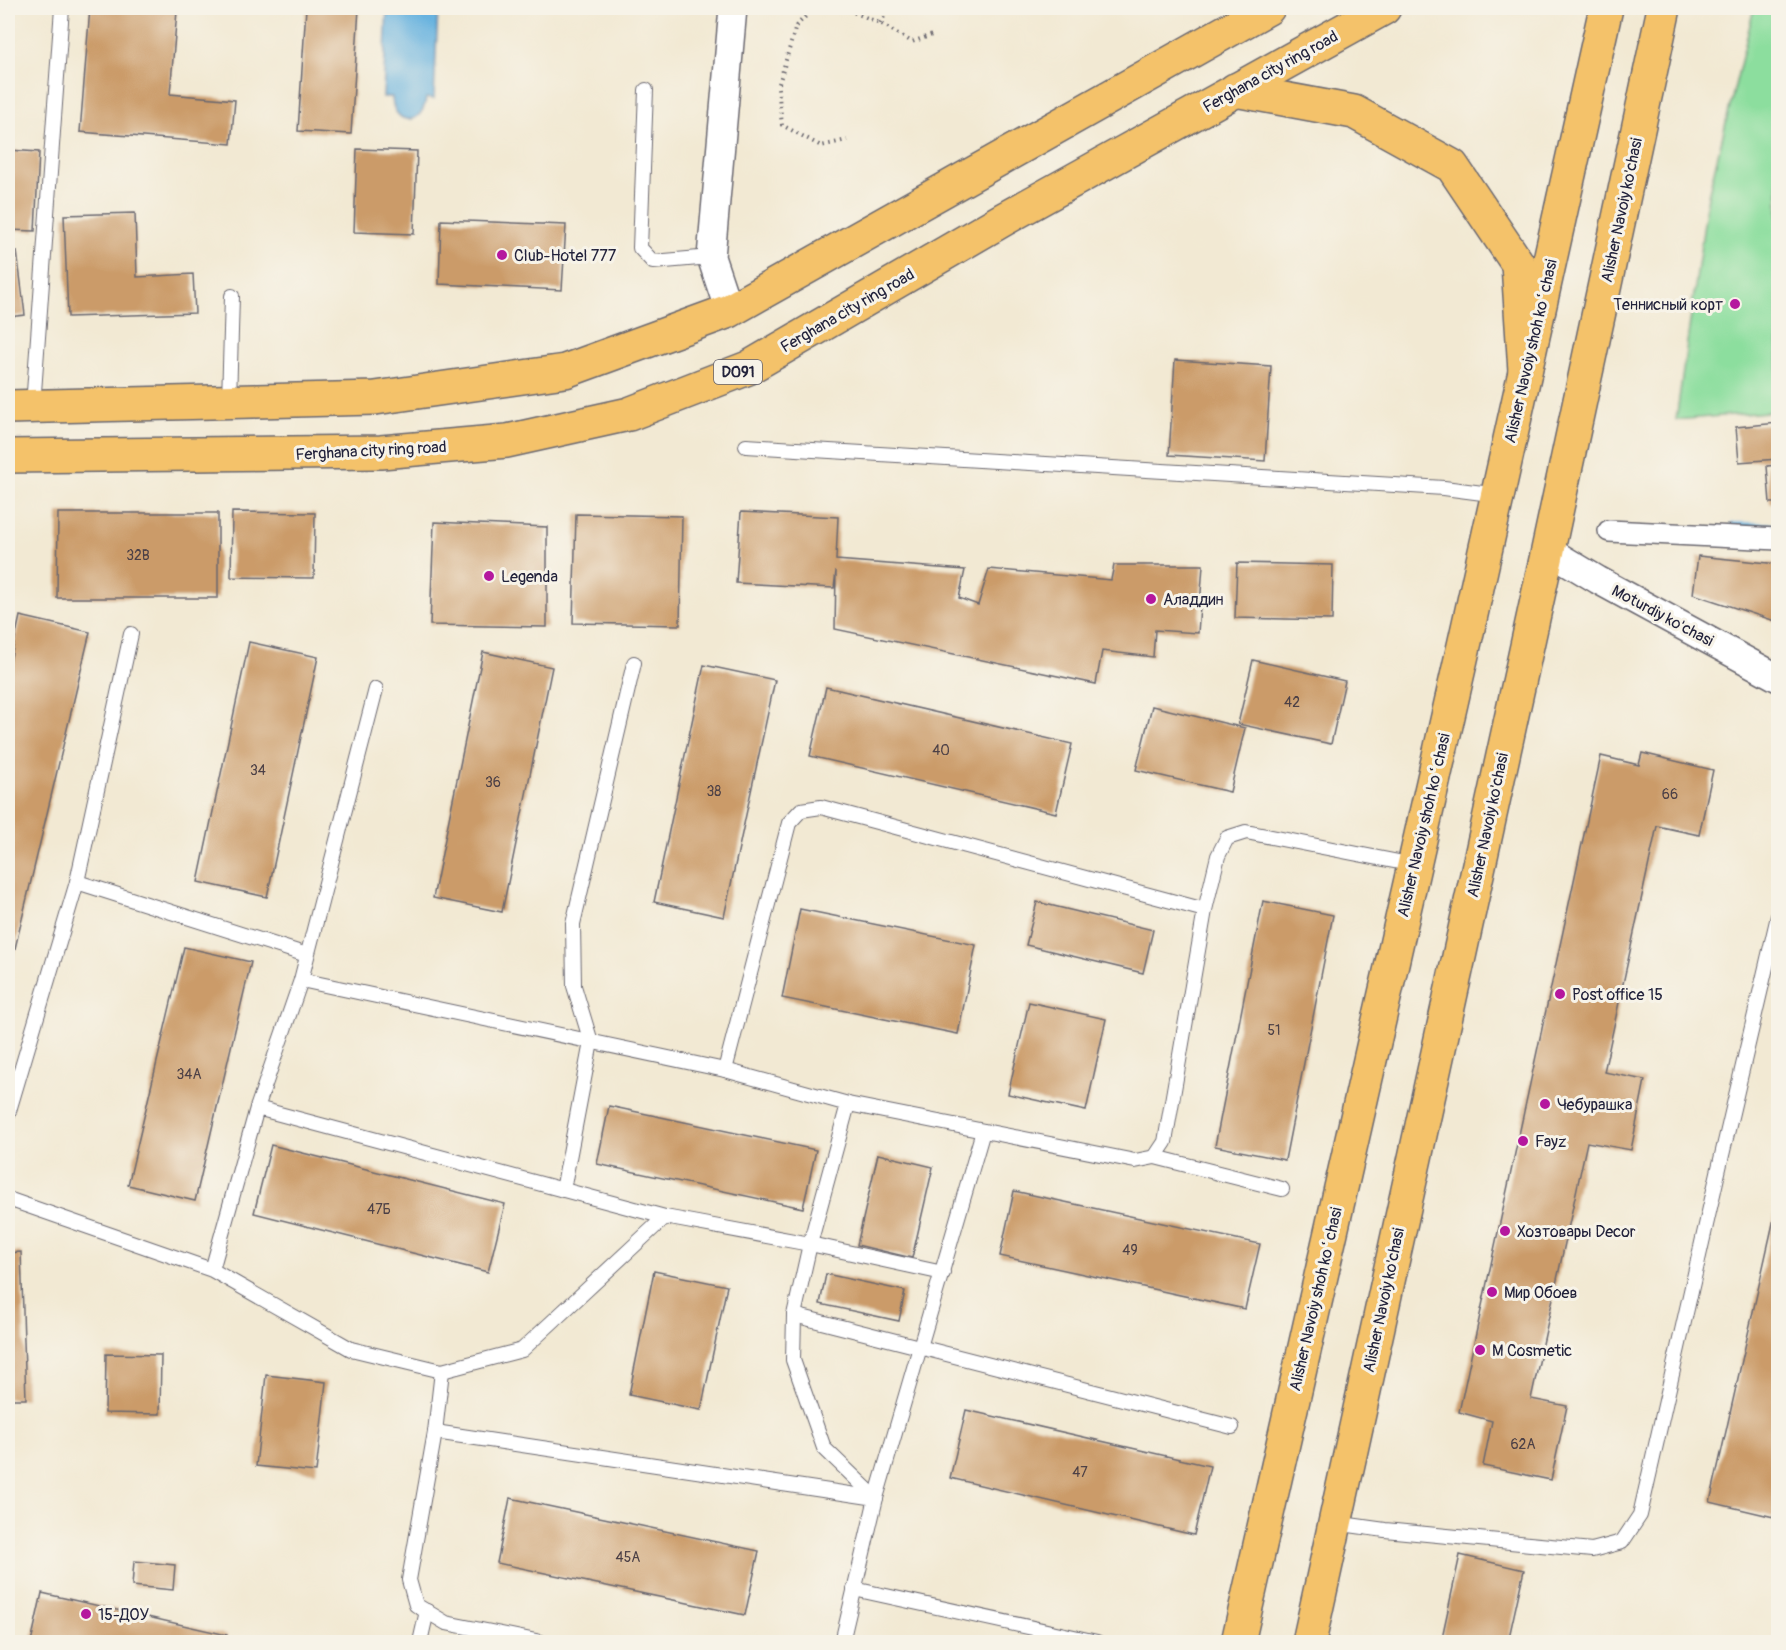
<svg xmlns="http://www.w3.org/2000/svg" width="1786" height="1650" font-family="Pangolin,sans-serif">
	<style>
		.green { fill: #8cde9e; stroke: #57806c; stroke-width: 1.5 }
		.water { fill: #67b2df; stroke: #446a8d; stroke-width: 1.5 }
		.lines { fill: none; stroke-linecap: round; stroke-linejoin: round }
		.stream { stroke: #67b2df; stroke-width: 10 }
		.building { fill: #cb9b69 }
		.service-casing { stroke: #6b6870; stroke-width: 16 }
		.pedestrian-casing { stroke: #6b6870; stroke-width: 24 }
		.minor-casing { stroke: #6b6870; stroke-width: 30 }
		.primary-casing { stroke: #6b6870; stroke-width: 36 }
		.trunk-casing { stroke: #6b6870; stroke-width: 36 }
		.path { stroke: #6b6870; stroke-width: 4; stroke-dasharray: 1.5 4.5; stroke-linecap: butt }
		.service { stroke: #fff; stroke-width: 14 }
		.pedestrian { stroke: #fff; stroke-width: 21 }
		.minor { stroke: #fff; stroke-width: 27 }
		.primary { stroke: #f4c26a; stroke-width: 33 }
		.trunk { stroke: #f4c26a; stroke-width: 33 }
		.poi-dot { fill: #b5179e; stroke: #f7f3e8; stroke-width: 2 }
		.labels { text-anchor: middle; stroke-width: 6; stroke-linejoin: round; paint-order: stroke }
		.number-label { font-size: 14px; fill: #4c4046 }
		.shield { fill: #f7f3e8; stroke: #62616f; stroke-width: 1.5 }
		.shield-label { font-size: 15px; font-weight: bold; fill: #22223b }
		.street-label { font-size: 16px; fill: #22223b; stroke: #f7f3e8 }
		.poi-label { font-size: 16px; fill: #22223b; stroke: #f7f3e8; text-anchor: start }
	</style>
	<rect width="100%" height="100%" fill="#f7f3e8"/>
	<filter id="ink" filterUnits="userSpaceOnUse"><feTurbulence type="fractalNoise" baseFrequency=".0167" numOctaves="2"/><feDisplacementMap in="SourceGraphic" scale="12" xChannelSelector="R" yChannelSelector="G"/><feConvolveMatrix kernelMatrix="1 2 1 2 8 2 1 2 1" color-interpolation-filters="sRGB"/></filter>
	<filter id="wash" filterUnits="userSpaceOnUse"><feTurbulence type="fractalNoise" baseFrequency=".008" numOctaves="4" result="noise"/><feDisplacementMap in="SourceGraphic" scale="24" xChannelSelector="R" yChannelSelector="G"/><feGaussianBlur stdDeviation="1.35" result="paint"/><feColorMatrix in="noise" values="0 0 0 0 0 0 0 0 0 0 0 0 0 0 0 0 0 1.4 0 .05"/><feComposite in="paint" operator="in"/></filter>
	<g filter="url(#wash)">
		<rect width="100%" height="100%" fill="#f2e9d3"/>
		<path class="green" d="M1754,8H1778V411L1676,420L1708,196Z"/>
		<path class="water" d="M387,8H438L434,99L426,98C423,127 393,126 392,97H383Z"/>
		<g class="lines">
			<path class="stream" d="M1734,527L1778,528"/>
		</g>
		<g id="blocks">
			<g class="building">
				<path d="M90,8H134L177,11L170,94L235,100L231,144L80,132Z"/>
				<path d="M306,8H359L351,134L298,131Z"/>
				<path d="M357,149L417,151L414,234L354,232Z"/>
				<path d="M8,150L39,152L35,231L8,230Z"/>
				<path d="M135,213L137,277L193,274L195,313L68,317L64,215Z"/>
				<path d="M441,220L566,225L562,290L439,284Z"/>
				<path d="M17,251L25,315L8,317V252Z"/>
				<path d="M1175,360L1271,366L1265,461L1169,455Z"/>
				<path d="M1778,423V459L1739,462L1736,427Z"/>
				<path d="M1778,465V503H1770L1767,466Z"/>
				<path d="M232,512L315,513L314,578L231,577Z"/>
				<path d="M741,512L838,517L836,560L965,570L959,598L978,605L989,569L1111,580L1114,565H1203L1198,633L1155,630L1153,657L1102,651L1096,684L835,629L836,571L834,588L736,583Z"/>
				<path d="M58,513H218V598H57Z"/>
				<path d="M576,514L682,516L680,625L573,623Z"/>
				<path d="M434,522L547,527V627L430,625Z"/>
				<path d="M1698,556L1778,564V622L1693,594Z"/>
				<path d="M1237,563L1333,565L1332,620L1235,618Z"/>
				<path d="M20,616L90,632L8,978V671Z"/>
				<path d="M249,642L318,657L267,897L198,882Z"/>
				<path d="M483,652L552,667L502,912L433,898Z"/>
				<path d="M1253,660L1345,681L1331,744L1238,724Z"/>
				<path d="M704,665L775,680L724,917L654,902Z"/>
				<path d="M826,687L1072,744L1056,813L810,756Z"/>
				<path d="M1152,706L1245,728L1230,792L1136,770Z"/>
				<path d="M1642,753L1713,770L1699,835L1657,826L1604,1072L1645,1080L1631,1150L1587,1142L1531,1399L1567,1406L1551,1480L1483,1466L1492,1421L1459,1412L1601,756L1639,765Z"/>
				<path d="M1263,901L1333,915L1285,1160L1215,1146Z"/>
				<path d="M1037,902L1153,930L1143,973L1026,945Z"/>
				<path d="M800,909L976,945L958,1034L782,998Z"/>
				<path d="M184,947L251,962L195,1201L128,1185Z"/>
				<path d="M1029,1002L1106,1019L1086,1111L1008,1094Z"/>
				<path d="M609,1106L816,1150L803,1208L597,1164Z"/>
				<path d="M271,1145L505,1204L488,1272L254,1213Z"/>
				<path d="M878,1154L933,1167L912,1258L857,1245Z"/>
				<path d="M1014,1191L1260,1244L1245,1309L1000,1256Z"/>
				<path d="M1778,1201V1518L1710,1502Z"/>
				<path d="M21,1252L26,1399H8V1253Z"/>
				<path d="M654,1271L727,1286L701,1410L629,1395Z"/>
				<path d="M826,1274L905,1291L899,1321L820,1304Z"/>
				<path d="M106,1354L161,1355L160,1414L105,1413Z"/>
				<path d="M266,1375L326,1382L316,1472L256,1466Z"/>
				<path d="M966,1410L1210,1466L1194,1535L950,1478Z"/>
				<path d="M510,1498L759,1551L745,1615L497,1563Z"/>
				<path d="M1460,1555L1524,1570L1508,1642H1441Z"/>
				<path d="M134,1561L175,1565L173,1590L132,1586Z"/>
				<path d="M42,1593L227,1635L225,1642H31Z"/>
			</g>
		</g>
	</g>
	<g filter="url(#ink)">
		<use href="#blocks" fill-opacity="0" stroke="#6b6870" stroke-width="1.5"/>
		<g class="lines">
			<defs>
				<g id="service">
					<path d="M646,90L640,248L653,262L711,257"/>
					<path d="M229,401L232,296"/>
					<path d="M33,406L62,8"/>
					<path d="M746,446L1444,488L1498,495"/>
					<path d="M77,882L131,634"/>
					<path d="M301,980L725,1070L848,1104L810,1244L665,1217"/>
					<path d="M725,1070L789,823L801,810L821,807L1205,910L1218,856L1227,838L1246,832L1414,865"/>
					<path d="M848,1104L1135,1161L1155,1157L1165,1142L1205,910"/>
					<path d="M257,1108L301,980L376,689"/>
					<path d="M8,1114L77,882L307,955"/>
					<path d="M1155,1157L1282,1189"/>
					<path d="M563,1190L591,1042L574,986L573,924L634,663"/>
					<path d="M8,1199L212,1270L351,1349L442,1371L522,1350L665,1217L257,1108L212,1270"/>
					<path d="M794,1315L1232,1427"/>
					<path d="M442,1371L435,1432L409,1580L416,1605L446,1623L541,1642"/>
					<path d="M435,1432L876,1498L983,1131"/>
					<path d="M1335,1523L1385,1530L1592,1550L1622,1542L1640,1515L1719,1168L1778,916"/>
					<path d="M854,1589L1097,1642"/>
					<path d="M420,1642L427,1611"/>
					<path d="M842,1642L876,1498L824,1448L793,1360L794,1315L810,1244L943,1273"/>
				</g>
				<path id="pedestrian" d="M1609,531L1778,539"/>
				<g id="minor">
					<path d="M729,311L711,257L733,8"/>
					<path d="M1548,550L1598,580L1778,678"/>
				</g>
				<g id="primary">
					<path d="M1238,1642L1468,628L1606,8"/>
					<path d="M1309,1642L1548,550L1664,8"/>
				</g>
				<g id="trunk">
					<path d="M1235,90L1354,112L1452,166L1518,264L1525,371"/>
					<path d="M8,407L375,398L565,371L729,311L1268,8"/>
					<path d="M8,456L381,452L507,441L629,414L748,368L1004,219L1384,8"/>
				</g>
			</defs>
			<use href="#service" class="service-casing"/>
			<use href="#pedestrian" class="pedestrian-casing"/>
			<use href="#minor" class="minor-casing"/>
			<use href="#primary" class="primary-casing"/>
			<use href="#trunk" class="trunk-casing"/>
			<g class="path">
				<path d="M814,8L796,26L778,87L782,125L821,146L847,140"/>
				<path d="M843,8L880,23L912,42L932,35"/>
				<path d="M880,23L890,8"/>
			</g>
			<use href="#service" class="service"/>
			<use href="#pedestrian" class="pedestrian"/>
			<use href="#minor" class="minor"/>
			<use href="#primary" class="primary"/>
			<use href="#trunk" class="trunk"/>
		</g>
	</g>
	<g class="poi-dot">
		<circle cx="502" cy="255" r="6"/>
		<circle cx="1735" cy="304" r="6"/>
		<circle cx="489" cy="576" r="6"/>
		<circle cx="1151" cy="599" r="6"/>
		<circle cx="1560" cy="994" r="6"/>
		<circle cx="1545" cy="1104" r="6"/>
		<circle cx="1523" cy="1141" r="6"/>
		<circle cx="1505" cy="1231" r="6"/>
		<circle cx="1492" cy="1292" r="6"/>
		<circle cx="1480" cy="1350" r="6"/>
		<circle cx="86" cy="1614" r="6"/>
	</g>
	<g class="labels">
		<g class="number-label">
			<text x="138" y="560">32В</text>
			<text x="1292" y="707">42</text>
			<text x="941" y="755">40</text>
			<text x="258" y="775">34</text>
			<text x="493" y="787">36</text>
			<text x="714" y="796">38</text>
			<text x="1670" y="799">66</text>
			<text x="1274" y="1035">51</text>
			<text x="189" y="1079">34А</text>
			<text x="379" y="1214">47Б</text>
			<text x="1130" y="1255">49</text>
			<text x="1523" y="1449">62А</text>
			<text x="1080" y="1477">47</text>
			<text x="628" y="1562">45А</text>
		</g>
		<rect class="shield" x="714" y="360" width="48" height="24" rx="4.5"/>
		<g class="shield-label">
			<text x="738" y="377">D091</text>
		</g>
		<g class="street-label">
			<text transform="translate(1270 71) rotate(-29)" y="6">Ferghana city ring road</text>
			<text transform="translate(1621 210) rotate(-78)" y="6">Alisher Navoiy ko'chasi</text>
			<text transform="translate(847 310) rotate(-30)" y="6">Ferghana city ring road</text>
			<text transform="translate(1530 351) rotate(-77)" y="6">Alisher Navoiy shoh koʻchasi</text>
			<text transform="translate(371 450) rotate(-3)" y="6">Ferghana city ring road</text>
			<text transform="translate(1663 615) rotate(28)" y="6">Moturdiy ko'chasi</text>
			<text transform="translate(1423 825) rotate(-77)" y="6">Alisher Navoiy shoh koʻchasi</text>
			<text transform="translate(1487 825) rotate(-78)" y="6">Alisher Navoiy ko'chasi</text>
			<text transform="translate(1315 1299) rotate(-77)" y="6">Alisher Navoiy shoh koʻchasi</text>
			<text transform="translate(1383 1300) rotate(-78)" y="6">Alisher Navoiy ko'chasi</text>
		</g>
		<g class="poi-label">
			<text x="514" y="261">Club-Hotel 777</text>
			<text x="1723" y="310" text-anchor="end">Теннисный корт</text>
			<text x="501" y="582">Legenda</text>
			<text x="1163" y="605">Аладдин</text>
			<text x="1572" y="1000">Post office 15</text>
			<text x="1557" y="1110">Чебурашка</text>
			<text x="1535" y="1147">Fayz</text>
			<text x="1517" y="1237">Хозтовары Decor</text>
			<text x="1504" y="1298">Мир Обоев</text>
			<text x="1492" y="1356">M Cosmetic</text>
			<text x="98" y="1620">15-ДОУ</text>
		</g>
	</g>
	<rect width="1786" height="1650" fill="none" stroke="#f7f3e8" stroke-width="30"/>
</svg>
